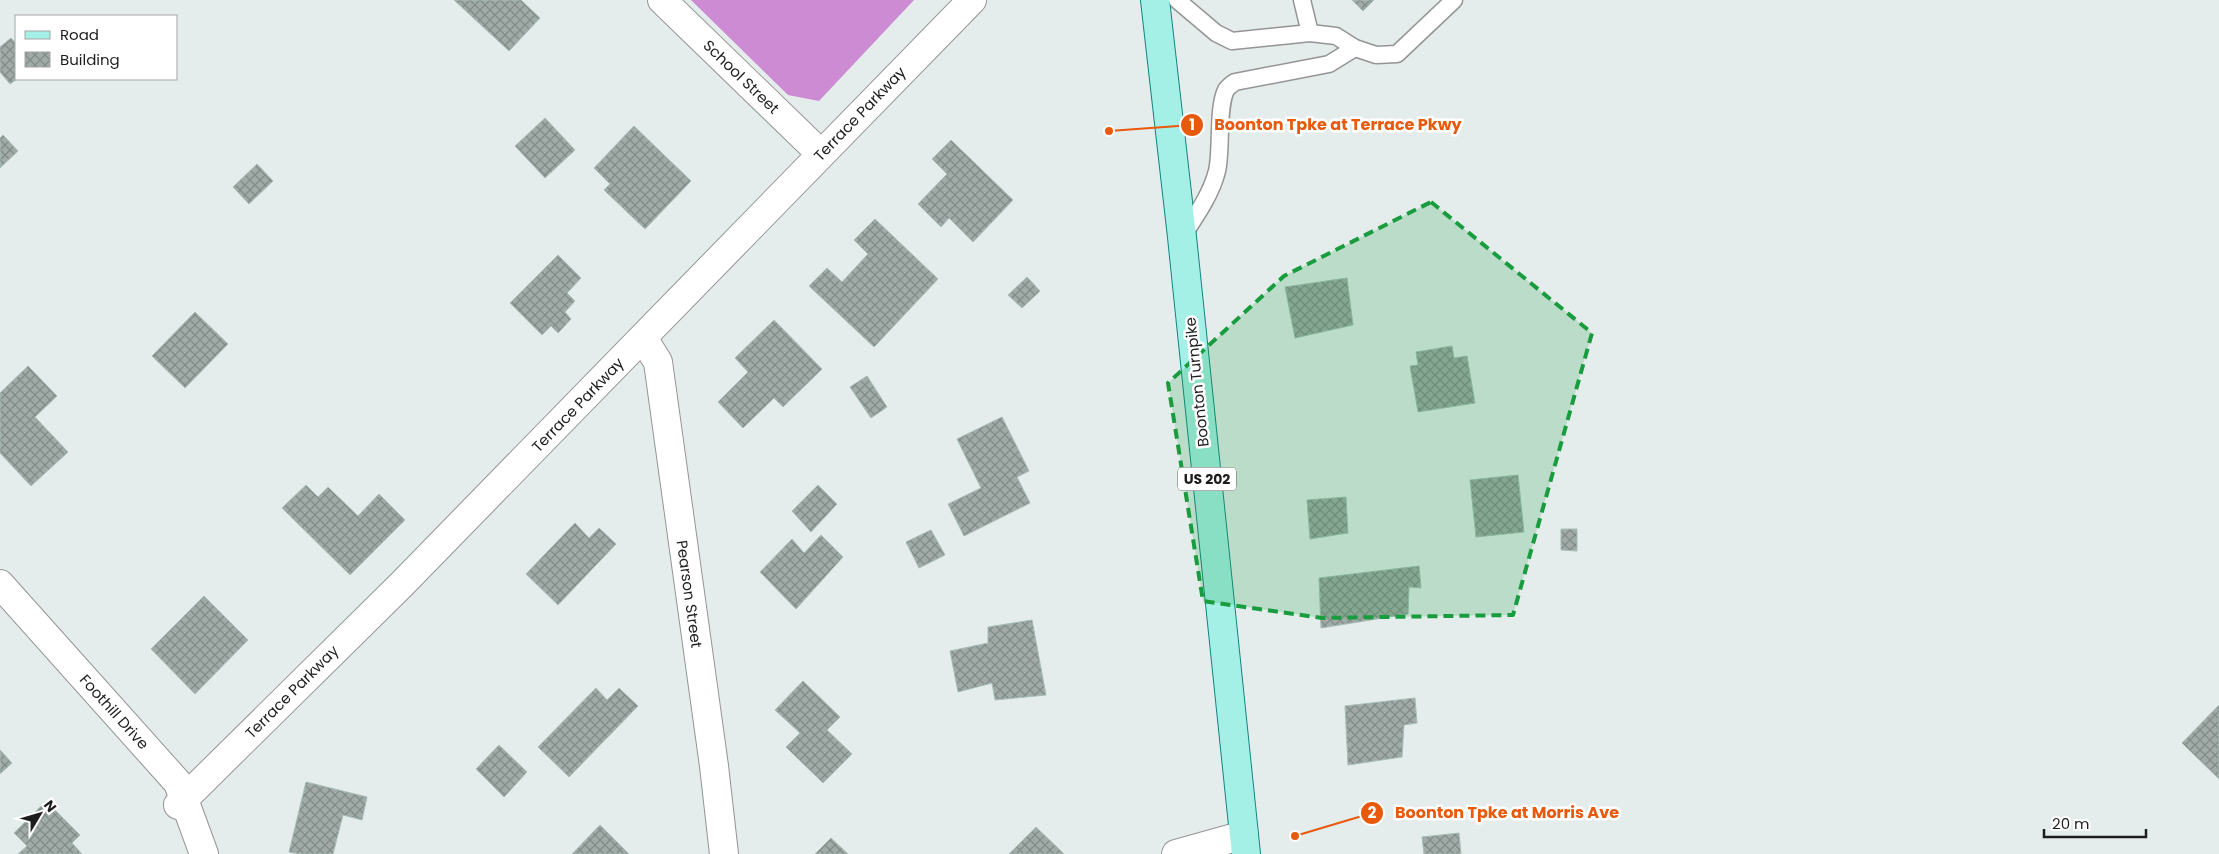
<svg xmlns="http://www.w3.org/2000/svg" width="2219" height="854" font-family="Poppins,sans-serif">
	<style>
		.pitch { fill: #cc8bd3 }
		.building { fill: url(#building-cross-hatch); stroke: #a8bdb7 }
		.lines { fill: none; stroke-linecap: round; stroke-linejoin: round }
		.service-casing { stroke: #949494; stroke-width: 19 }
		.minor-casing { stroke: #949494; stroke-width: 30 }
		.primary-casing { stroke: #118580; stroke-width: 30 }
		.service { stroke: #fff; stroke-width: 16 }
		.minor { stroke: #fff; stroke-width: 28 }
		.primary { stroke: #a5f0e6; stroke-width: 28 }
		.marked { fill: #189c3e; fill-opacity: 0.2; stroke: #189c3e; stroke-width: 4; stroke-dasharray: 10 6; stroke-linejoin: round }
		.labels { text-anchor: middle; stroke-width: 5; stroke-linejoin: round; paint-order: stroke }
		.shield { fill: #fff; stroke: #616161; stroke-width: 1 }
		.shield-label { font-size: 14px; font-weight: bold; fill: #1d1d1d }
		.street-label { font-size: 15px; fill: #1d1d1d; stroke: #fff }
		.leader { fill: none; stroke: #e8590c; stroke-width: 2 }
		.callout-dot { fill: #e8590c; stroke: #fff; stroke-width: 2 }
		.mark-label { font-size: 15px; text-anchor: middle; font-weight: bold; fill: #fff }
		.callout-label { font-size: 16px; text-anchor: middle; font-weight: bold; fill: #e8590c; stroke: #fff; stroke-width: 5; stroke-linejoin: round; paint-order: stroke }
	</style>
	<defs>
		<pattern id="building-cross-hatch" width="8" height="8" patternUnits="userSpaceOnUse" patternTransform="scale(1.25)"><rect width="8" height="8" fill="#a0aba8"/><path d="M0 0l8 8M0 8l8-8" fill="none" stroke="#828b88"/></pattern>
	</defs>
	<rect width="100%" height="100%" fill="#e4edec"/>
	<path class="pitch" d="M691,0H914L819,101L788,95Z"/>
	<g class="building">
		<path d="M454,0H521L540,18L509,51Z"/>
		<path d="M1352,0H1374L1363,11Z"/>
		<path d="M11,38L16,43L17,79L10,84L0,72V47Z"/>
		<path d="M545,118L575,150L545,178L515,146Z"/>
		<path d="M634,126L691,181L645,229L604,190L610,184L594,168Z"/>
		<path d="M3,135L18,151L0,168V138Z"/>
		<path d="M951,140L1013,200L973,242L949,218L941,227L918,204L947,174L932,159Z"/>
		<path d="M257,164L273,181L249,204L233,187Z"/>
		<path d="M875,219L938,279L874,347L809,286L827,268L842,282L868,254L854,240Z"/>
		<path d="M558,255L581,278L567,293L575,301L565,312L571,319L558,333L551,326L542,335L510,303Z"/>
		<path d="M1027,277L1040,291L1022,308L1008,295Z"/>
		<path d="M1347,278L1353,325L1295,338L1285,287Z"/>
		<path d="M195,312L228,344L185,388L152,356Z"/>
		<path d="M774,320L822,369L783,407L774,398L743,428L718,402L748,372L735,358Z"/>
		<path d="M1452,346L1454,358L1467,356L1475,403L1418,412L1410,366L1418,365L1416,352Z"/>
		<path d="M28,366L57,396L35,417L68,452L31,486L0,453V393Z"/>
		<path d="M867,376L887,407L871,418L850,387Z"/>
		<path d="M1002,417L1029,471L1017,477L1030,503L964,536L948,504L981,488L957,439Z"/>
		<path d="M1518,475L1524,532L1476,537L1470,480Z"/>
		<path d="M306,485L318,497L328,487L358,516L379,494L405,520L350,575L282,508Z"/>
		<path d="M818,485L837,504L811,532L792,511Z"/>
		<path d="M1346,497L1348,533L1310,539L1307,500Z"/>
		<path d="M575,523L589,538L599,528L616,544L558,605L526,574Z"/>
		<path d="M1561,529H1577V551L1561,550Z"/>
		<path d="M931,530L945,555L919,568L906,542Z"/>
		<path d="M821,535L843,557L796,609L760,572L792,539L804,553Z"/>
		<path d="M1419,566L1421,588L1409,587L1408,614L1321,628L1319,578Z"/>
		<path d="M204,596L248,640L195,694L151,649Z"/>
		<path d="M1032,620L1046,695L995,700L992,683L958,692L950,651L988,643V627Z"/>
		<path d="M803,681L840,717L827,730L852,754L823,783L786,747L800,733L775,710Z"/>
		<path d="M596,688L607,700L619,688L638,706L569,777L538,747Z"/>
		<path d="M1415,698L1417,723L1404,725L1402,757L1348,765L1345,706Z"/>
		<path d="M2219,705V779L2182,743Z"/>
		<path d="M499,745L527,772L504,797L476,769Z"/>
		<path d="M0,750L12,763L0,774Z"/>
		<path d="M306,782L367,797L362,820L343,815L333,854H299L289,852Z"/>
		<path d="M46,801L80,835L72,843L82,854H18L27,846L14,833Z"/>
		<path d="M600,825L629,854H572Z"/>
		<path d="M1036,827L1064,854H1009Z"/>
		<path d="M1459,833L1461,854H1424L1422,837Z"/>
		<path d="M831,838L848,854H815Z"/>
	</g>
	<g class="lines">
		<defs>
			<g id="service">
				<path d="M1177,0L1216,33L1232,41L1310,33L1336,36L1355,48L1376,55L1397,54L1454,0"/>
				<path d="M1302,0L1310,33"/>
				<path d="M1182,237C1195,217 1211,195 1217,171C1222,150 1217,108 1226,90C1228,87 1232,84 1235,82L1329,64L1355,48"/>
			</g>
			<g id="minor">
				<path d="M662,0L821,154"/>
				<path d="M643,338L658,362L714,766L724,854"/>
				<path d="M0,584L178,783L204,854"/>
				<path d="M178,805L401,585L972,0"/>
				<path d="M1176,854L1244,835"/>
			</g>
			<path id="primary" d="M1155,0L1182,237L1246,854"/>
		</defs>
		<use href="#service" class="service-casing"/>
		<use href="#minor" class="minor-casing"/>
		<use href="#primary" class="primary-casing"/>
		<use href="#service" class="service"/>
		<use href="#minor" class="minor"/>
		<use href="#primary" class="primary"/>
	</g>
	<path class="marked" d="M1431,202L1592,333L1513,615L1322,618L1203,601L1168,383L1284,276Z"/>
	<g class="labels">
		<rect class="shield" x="1178" y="467.5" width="58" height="23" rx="4"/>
		<g class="shield-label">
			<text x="1207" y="484">US 202</text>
		</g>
		<g class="street-label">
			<text transform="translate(741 77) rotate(44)" y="5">School Street</text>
			<text transform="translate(860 114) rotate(-46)" y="5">Terrace Parkway</text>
			<text transform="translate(1197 382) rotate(-96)" y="5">Boonton Turnpike</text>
			<text transform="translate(578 405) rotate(-46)" y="5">Terrace Parkway</text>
			<text transform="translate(689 594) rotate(82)" y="5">Pearson Street</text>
			<text transform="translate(292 692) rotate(-45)" y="5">Terrace Parkway</text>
			<text transform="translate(114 712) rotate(48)" y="5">Foothill Drive</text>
		</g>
	</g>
	<path class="leader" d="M1109 131L1192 125M1295 836L1372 813"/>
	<g class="callout-dot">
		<circle cx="1109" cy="131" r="5"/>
		<circle cx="1295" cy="836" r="5"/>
		<circle cx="1192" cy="125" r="12"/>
		<circle cx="1372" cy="813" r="12"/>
	</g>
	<g class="mark-label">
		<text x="1192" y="130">1</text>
		<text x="1372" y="818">2</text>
	</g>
	<g class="callout-label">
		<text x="1338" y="130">Boonton Tpke at Terrace Pkwy</text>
		<text x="1507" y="818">Boonton Tpke at Morris Ave</text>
	</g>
	<rect x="15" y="15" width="162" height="65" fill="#ffffff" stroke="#a5a5a5"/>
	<rect x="25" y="31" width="25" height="8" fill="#a5f0e6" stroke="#a5a5a5"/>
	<text x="60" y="40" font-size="15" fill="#1d1d1d">Road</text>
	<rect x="25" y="52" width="25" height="15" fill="url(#building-cross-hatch)" stroke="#a5a5a5"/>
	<text x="60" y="65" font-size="15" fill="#1d1d1d">Building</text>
	<g transform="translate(40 814) rotate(52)" stroke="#ffffff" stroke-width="4" paint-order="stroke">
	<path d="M0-4L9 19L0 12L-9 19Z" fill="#1d1d1d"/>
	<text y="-8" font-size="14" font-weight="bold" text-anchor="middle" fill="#1d1d1d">N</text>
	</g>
	<path d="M2044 829v8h102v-8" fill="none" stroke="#1d1d1d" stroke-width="2.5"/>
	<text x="2052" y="829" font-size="15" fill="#1d1d1d" stroke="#ffffff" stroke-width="4" paint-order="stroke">20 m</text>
</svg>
